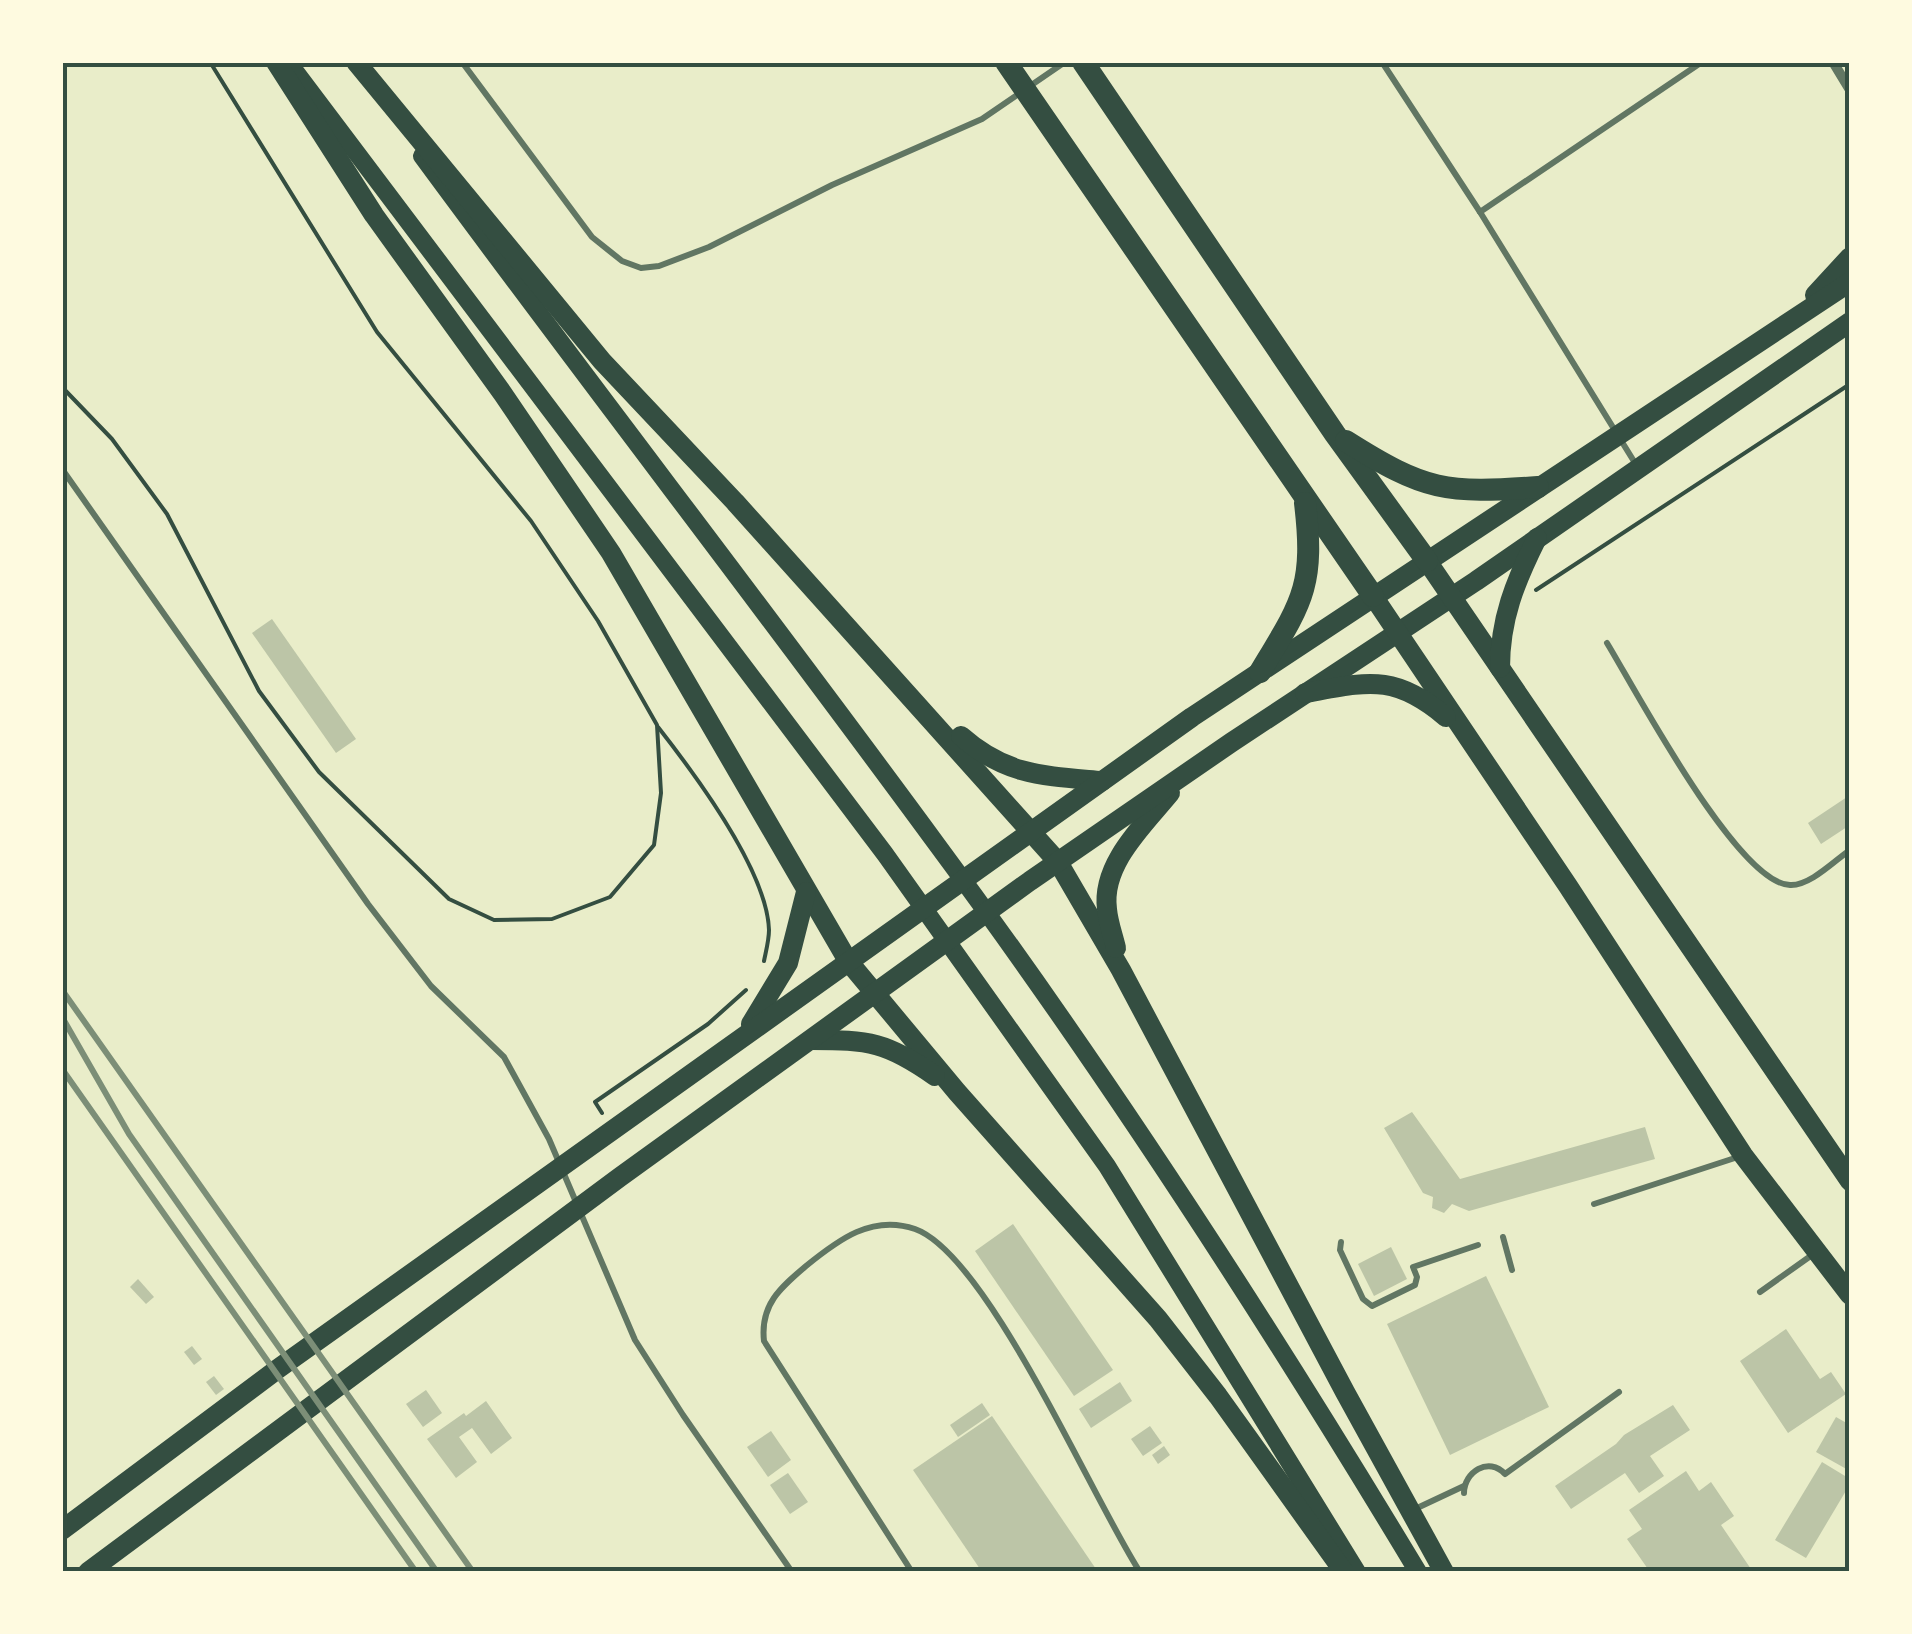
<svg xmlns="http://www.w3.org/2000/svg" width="1912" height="1634" font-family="'Public Sans',sans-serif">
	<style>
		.building { fill: #bcc5a7 }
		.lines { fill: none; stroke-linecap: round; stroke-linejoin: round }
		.path { stroke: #344e41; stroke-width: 4 }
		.service { stroke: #617663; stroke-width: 6 }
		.minor { stroke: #617663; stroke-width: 10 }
		.secondary { stroke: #344e41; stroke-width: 18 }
		.primary { stroke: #344e41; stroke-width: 20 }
		.trunk { stroke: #344e41; stroke-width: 20 }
		.motorway { stroke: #344e41; stroke-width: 22 }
		.rail { stroke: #7c8e77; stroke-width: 6 }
		.neatline { fill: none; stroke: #344e41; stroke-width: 4 }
	</style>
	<rect width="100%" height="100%" fill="#e9edc9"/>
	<g class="building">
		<path d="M272,619L356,739L336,753L252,633Z"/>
		<path d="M1850,795V825L1821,844L1808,823Z"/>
		<path d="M1412,1112L1460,1179L1645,1127L1655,1159L1469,1211L1452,1204L1444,1213L1432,1208L1433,1197L1423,1193L1384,1128Z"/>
		<path d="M1013,1224L1113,1370L1074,1396L975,1251Z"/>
		<path d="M1391,1247L1407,1279L1374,1296L1358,1264Z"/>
		<path d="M1486,1276L1549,1407L1450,1455L1387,1324Z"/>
		<path d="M138,1279L154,1297L146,1304L130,1287Z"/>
		<path d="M1786,1329L1820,1379L1831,1372L1846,1394L1788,1433L1740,1361Z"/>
		<path d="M192,1346L202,1359L194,1365L184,1352Z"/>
		<path d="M214,1376L224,1389L216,1395L206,1382Z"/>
		<path d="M1120,1382L1132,1401L1091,1428L1079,1409Z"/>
		<path d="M426,1390L442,1413L423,1427L406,1404Z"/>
		<path d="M486,1401L512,1438L491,1454L472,1428L459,1437L477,1462L456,1478L427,1439L464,1413L466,1416Z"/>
		<path d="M982,1403L990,1415L958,1437L950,1425Z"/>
		<path d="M1673,1405L1690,1430L1650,1456L1664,1476L1639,1493L1625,1473L1571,1509L1555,1486L1616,1444L1624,1435Z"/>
		<path d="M992,1416L1098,1572H982L913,1470Z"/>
		<path d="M1836,1417L1850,1425V1471L1816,1452Z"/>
		<path d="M1150,1426L1162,1443L1143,1456L1131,1439Z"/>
		<path d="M771,1431L791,1460L768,1477L747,1447Z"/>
		<path d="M1164,1446L1170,1455L1158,1464L1152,1455Z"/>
		<path d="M1822,1462L1850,1479V1484L1806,1558L1775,1540Z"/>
		<path d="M1686,1471L1699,1491L1711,1482L1734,1516L1721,1525L1753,1572H1672L1669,1568L1650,1572L1627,1539L1642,1529L1629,1510Z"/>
		<path d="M788,1473L808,1502L790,1514L770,1485Z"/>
	</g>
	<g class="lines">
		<g class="path">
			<path d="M62,387L112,439L167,514L259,691L319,772L449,899L494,920L552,919L610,897L654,845L661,793L657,725L598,621L531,521L377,332L210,62"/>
			<path d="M1536,590L1850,384"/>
			<path d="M658,727C694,773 767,871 769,930C769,940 766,951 764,961"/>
			<path d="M602,1113L595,1102L708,1024L746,990"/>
		</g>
		<g class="service">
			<path d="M462,62L592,237L622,261L641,268L659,266L709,247L832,185L982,119L1065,62"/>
			<path d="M1382,62L1480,212L1635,463"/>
			<path d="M1480,212L1702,62"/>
			<path d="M62,469L368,904L431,986L504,1057L549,1139L635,1340L683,1415L792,1572"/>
			<path d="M1607,643C1635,689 1738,884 1790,885C1810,886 1834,861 1850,850"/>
			<path d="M1594,1204L1741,1156"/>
			<path d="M1503,1237L1512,1270"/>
			<path d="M1341,1242L1340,1250L1363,1299L1372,1306L1415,1285L1417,1277L1413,1267L1478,1245"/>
			<path d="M1760,1292L1812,1255"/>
			<path d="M1464,1493C1464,1472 1489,1456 1505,1474L1619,1392"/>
			<path d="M1415,1509L1464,1486"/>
			<path d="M912,1572L764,1341C760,1305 780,1288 806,1266C838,1240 872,1214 915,1229C988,1255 1093,1500 1140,1572"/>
		</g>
		<path class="minor" d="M1833,62L1850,90"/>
		<g class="secondary">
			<path d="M288,62L885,854L1107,1166L1357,1572"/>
			<path d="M422,156C592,387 768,614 938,846C1111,1079 1268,1323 1418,1572"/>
		</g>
		<g class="primary">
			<path d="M276,62L374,215L503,394L611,553L848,961L957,1092L1158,1319L1218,1396L1344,1572"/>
			<path d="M356,62L602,361L735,502L1058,862L1121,970L1345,1392L1444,1572"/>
			<path d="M1815,295L1850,257"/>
			<path d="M961,736C1006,776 1045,776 1102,781"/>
			<path d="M1116,948C1113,935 1108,922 1107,909C1101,864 1144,825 1170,793"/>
			<path d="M751,1024L788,963L806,892"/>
			<path d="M811,1040C869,1040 887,1042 935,1076"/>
			<path d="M62,1530L279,1368L1192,717L1850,282"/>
			<path d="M88,1572L620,1177L1030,881L1232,742L1476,581L1850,322"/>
		</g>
		<g class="trunk">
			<path d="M1427,561L1850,1181"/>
			<path d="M1373,596L1568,886L1743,1155L1850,1295"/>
			<path d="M1500,668C1500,619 1515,582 1537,538"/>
			<path d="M1305,693C1368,682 1394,673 1446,717"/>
		</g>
		<g class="motorway">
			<path d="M1006,62L1373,596"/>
			<path d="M1083,62L1335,434L1427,561"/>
			<path d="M1346,441C1425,491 1446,494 1538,487"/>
			<path d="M1260,672C1302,602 1315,587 1305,503"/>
		</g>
		<g class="rail">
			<path d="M62,990L473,1572"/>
			<path d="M62,1017L129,1134L437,1572"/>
			<path d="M62,1069L416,1572"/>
		</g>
	</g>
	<rect width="1912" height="1634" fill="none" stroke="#fefae0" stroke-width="130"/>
	<rect x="65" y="65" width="1782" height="1504" class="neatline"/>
</svg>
